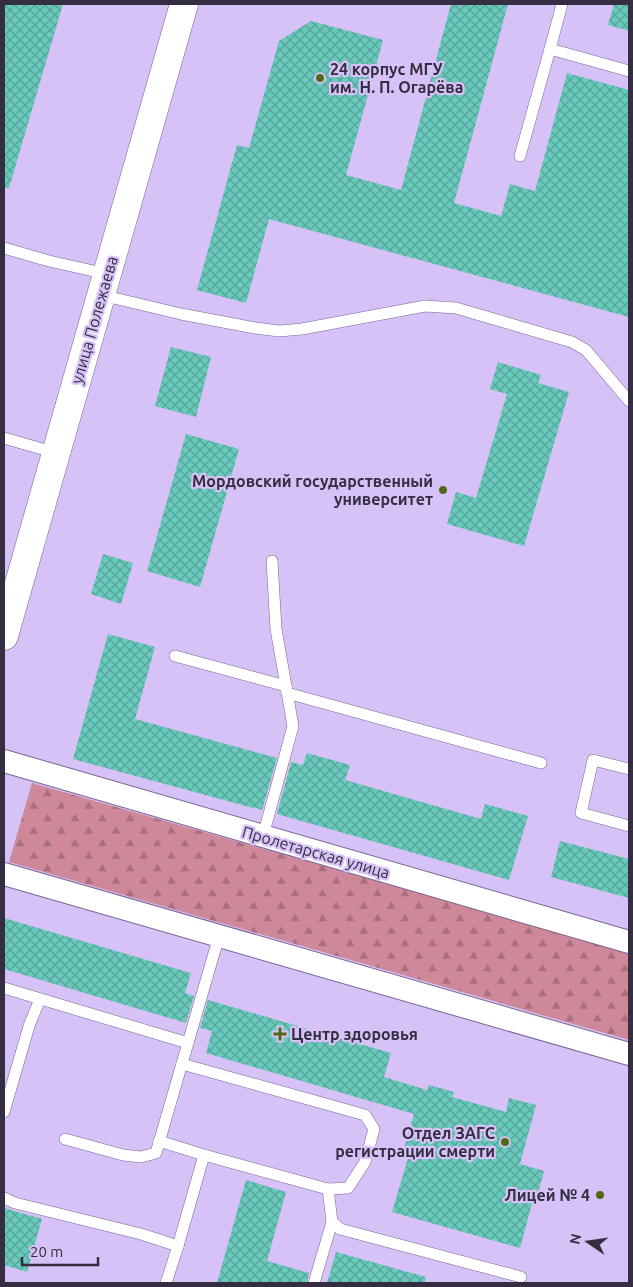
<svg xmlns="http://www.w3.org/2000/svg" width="633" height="1287" font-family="Ubuntu,sans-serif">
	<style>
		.forest { fill: url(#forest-firs) }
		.building { fill: url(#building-cross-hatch) }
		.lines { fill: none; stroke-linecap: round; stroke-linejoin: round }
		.service-casing { stroke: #796695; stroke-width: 12 }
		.minor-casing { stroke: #796695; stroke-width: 24 }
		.primary-casing { stroke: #796695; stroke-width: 29 }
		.service { stroke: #fff; stroke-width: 11 }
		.minor { stroke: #fff; stroke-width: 22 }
		.primary { stroke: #fff; stroke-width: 28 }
		.poi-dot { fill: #546916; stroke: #d6c2f6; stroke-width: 2 }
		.labels { text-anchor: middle; stroke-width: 4.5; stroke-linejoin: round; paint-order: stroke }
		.poi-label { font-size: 16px; font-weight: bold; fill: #352d41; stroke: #d6c2f6; text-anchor: end }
		.street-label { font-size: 16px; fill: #352d41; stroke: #d6c2f6 }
	</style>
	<defs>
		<pattern id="forest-firs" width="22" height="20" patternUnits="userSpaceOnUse" patternTransform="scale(1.25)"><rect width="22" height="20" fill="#cf879a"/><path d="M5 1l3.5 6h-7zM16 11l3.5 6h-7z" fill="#a96f7f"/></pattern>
		<pattern id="building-cross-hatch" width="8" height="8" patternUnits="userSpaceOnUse" patternTransform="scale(1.25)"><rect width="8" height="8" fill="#69c9bb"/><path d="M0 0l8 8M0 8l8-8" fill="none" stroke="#57a49a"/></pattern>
	</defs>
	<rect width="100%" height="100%" fill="#d6c2f6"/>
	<path class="forest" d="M32,783L629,953V1040L9,862Z"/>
	<g class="building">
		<path d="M4,4H63L9,188L4,187Z"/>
		<path d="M451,4H508L454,203L501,216L510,184L535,191L567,73L629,90V317L269,219L246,303L197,290L237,145L249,148L279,41L311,21L383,40L346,175L401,190Z"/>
		<path d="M614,4H629V31L608,25Z"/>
		<path d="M171,347L211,357L196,417L155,406Z"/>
		<path d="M498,362L541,375L538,383L569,392L524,546L447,524L456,492L476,498L507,394L490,389Z"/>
		<path d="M186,434L239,449L200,587L147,571Z"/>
		<path d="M103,554L133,563L121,604L91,594Z"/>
		<path d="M108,634L155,647L135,719L277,758L262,810L253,807V808L73,759Z"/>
		<path d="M307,753L350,765L345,780L481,819L485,804L528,816L509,880L277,814L291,762L303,765Z"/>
		<path d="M560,841L629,859V898L551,877Z"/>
		<path d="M4,918L191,973L185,993L194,996L186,1023L4,969Z"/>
		<path d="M208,1000L391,1053L384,1077L427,1090L429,1085L454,1092L452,1097L506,1112L509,1098L536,1105L520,1164L544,1171L537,1197L534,1196L520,1248L392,1212L408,1158L402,1156L414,1114L206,1053L212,1031L200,1028Z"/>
		<path d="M246,1180L286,1192L267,1261L309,1273L307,1283H217Z"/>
		<path d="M4,1208L42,1219L27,1272L4,1265Z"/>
		<path d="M336,1252L426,1277L425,1283H327Z"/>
	</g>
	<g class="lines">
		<defs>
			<g id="service">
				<path d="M562,4L550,49L629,71"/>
				<path d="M520,156L550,49"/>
				<path d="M4,248L49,261L107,274"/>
				<path d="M101,295L181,314L255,328L279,331L302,329L425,306L456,308L572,342L586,350L629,401"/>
				<path d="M4,438L56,453"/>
				<path d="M175,656L286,686"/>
				<path d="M287,693L541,763"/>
				<path d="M629,769L593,760L581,813L629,826"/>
				<path d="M263,836L293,726L276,629L272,561"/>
				<path d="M4,988L188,1043"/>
				<path d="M4,1112L29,1026L40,999"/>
				<path d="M65,1139L123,1155L141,1157L156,1153L219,936"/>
				<path d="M159,1141L204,1155L328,1189L348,1188L365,1162L374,1129L365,1115L182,1064"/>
				<path d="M328,1189L332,1222L340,1229L521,1277"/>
				<path d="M4,1198L15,1203L141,1234L178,1246L204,1155"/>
				<path d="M166,1283L178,1246"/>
				<path d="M314,1283L332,1222"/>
			</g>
			<g id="minor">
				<path d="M4,761L629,942"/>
				<path d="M4,874L629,1054"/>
			</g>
			<path id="primary" d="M4,636L184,4"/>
		</defs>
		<use href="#service" class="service-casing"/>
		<use href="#minor" class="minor-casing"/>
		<use href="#primary" class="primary-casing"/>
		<use href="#service" class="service"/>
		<use href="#minor" class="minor"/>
		<use href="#primary" class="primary"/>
	</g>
	<g class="poi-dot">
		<circle cx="320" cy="78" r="5"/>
		<circle cx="443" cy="490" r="5"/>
		<path d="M277.5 1026.5h5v5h5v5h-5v5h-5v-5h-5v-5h5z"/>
		<circle cx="505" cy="1142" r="5"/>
		<circle cx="600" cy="1195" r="5"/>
	</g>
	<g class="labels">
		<g class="poi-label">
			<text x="330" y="75" text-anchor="start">24 корпус МГУ<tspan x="330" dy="18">им. Н. П. Огарёва</tspan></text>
			<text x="433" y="487">Мордовский государственный<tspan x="433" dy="18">университет</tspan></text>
			<text x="291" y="1040" text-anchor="start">Центр здоровья</text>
			<text x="495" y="1139">Отдел ЗАГС<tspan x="495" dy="18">регистрации смерти</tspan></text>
			<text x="590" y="1201">Лицей № 4</text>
		</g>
		<g class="street-label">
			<text transform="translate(94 320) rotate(-74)" y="6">улица Полежаева</text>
			<text transform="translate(316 852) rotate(16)" y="6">Пролетарская улица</text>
		</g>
	</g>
	<rect width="633" height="1287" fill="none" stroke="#352d41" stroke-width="10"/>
	<g transform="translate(588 1242) rotate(283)" stroke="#d6c2f6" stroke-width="4" paint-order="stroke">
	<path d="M0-4L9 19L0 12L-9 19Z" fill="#352d41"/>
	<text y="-8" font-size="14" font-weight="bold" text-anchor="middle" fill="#352d41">N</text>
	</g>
	<path d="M22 1257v8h76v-8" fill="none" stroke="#352d41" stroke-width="2.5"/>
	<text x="30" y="1257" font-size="15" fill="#352d41" stroke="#d6c2f6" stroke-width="4" paint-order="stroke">20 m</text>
</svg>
